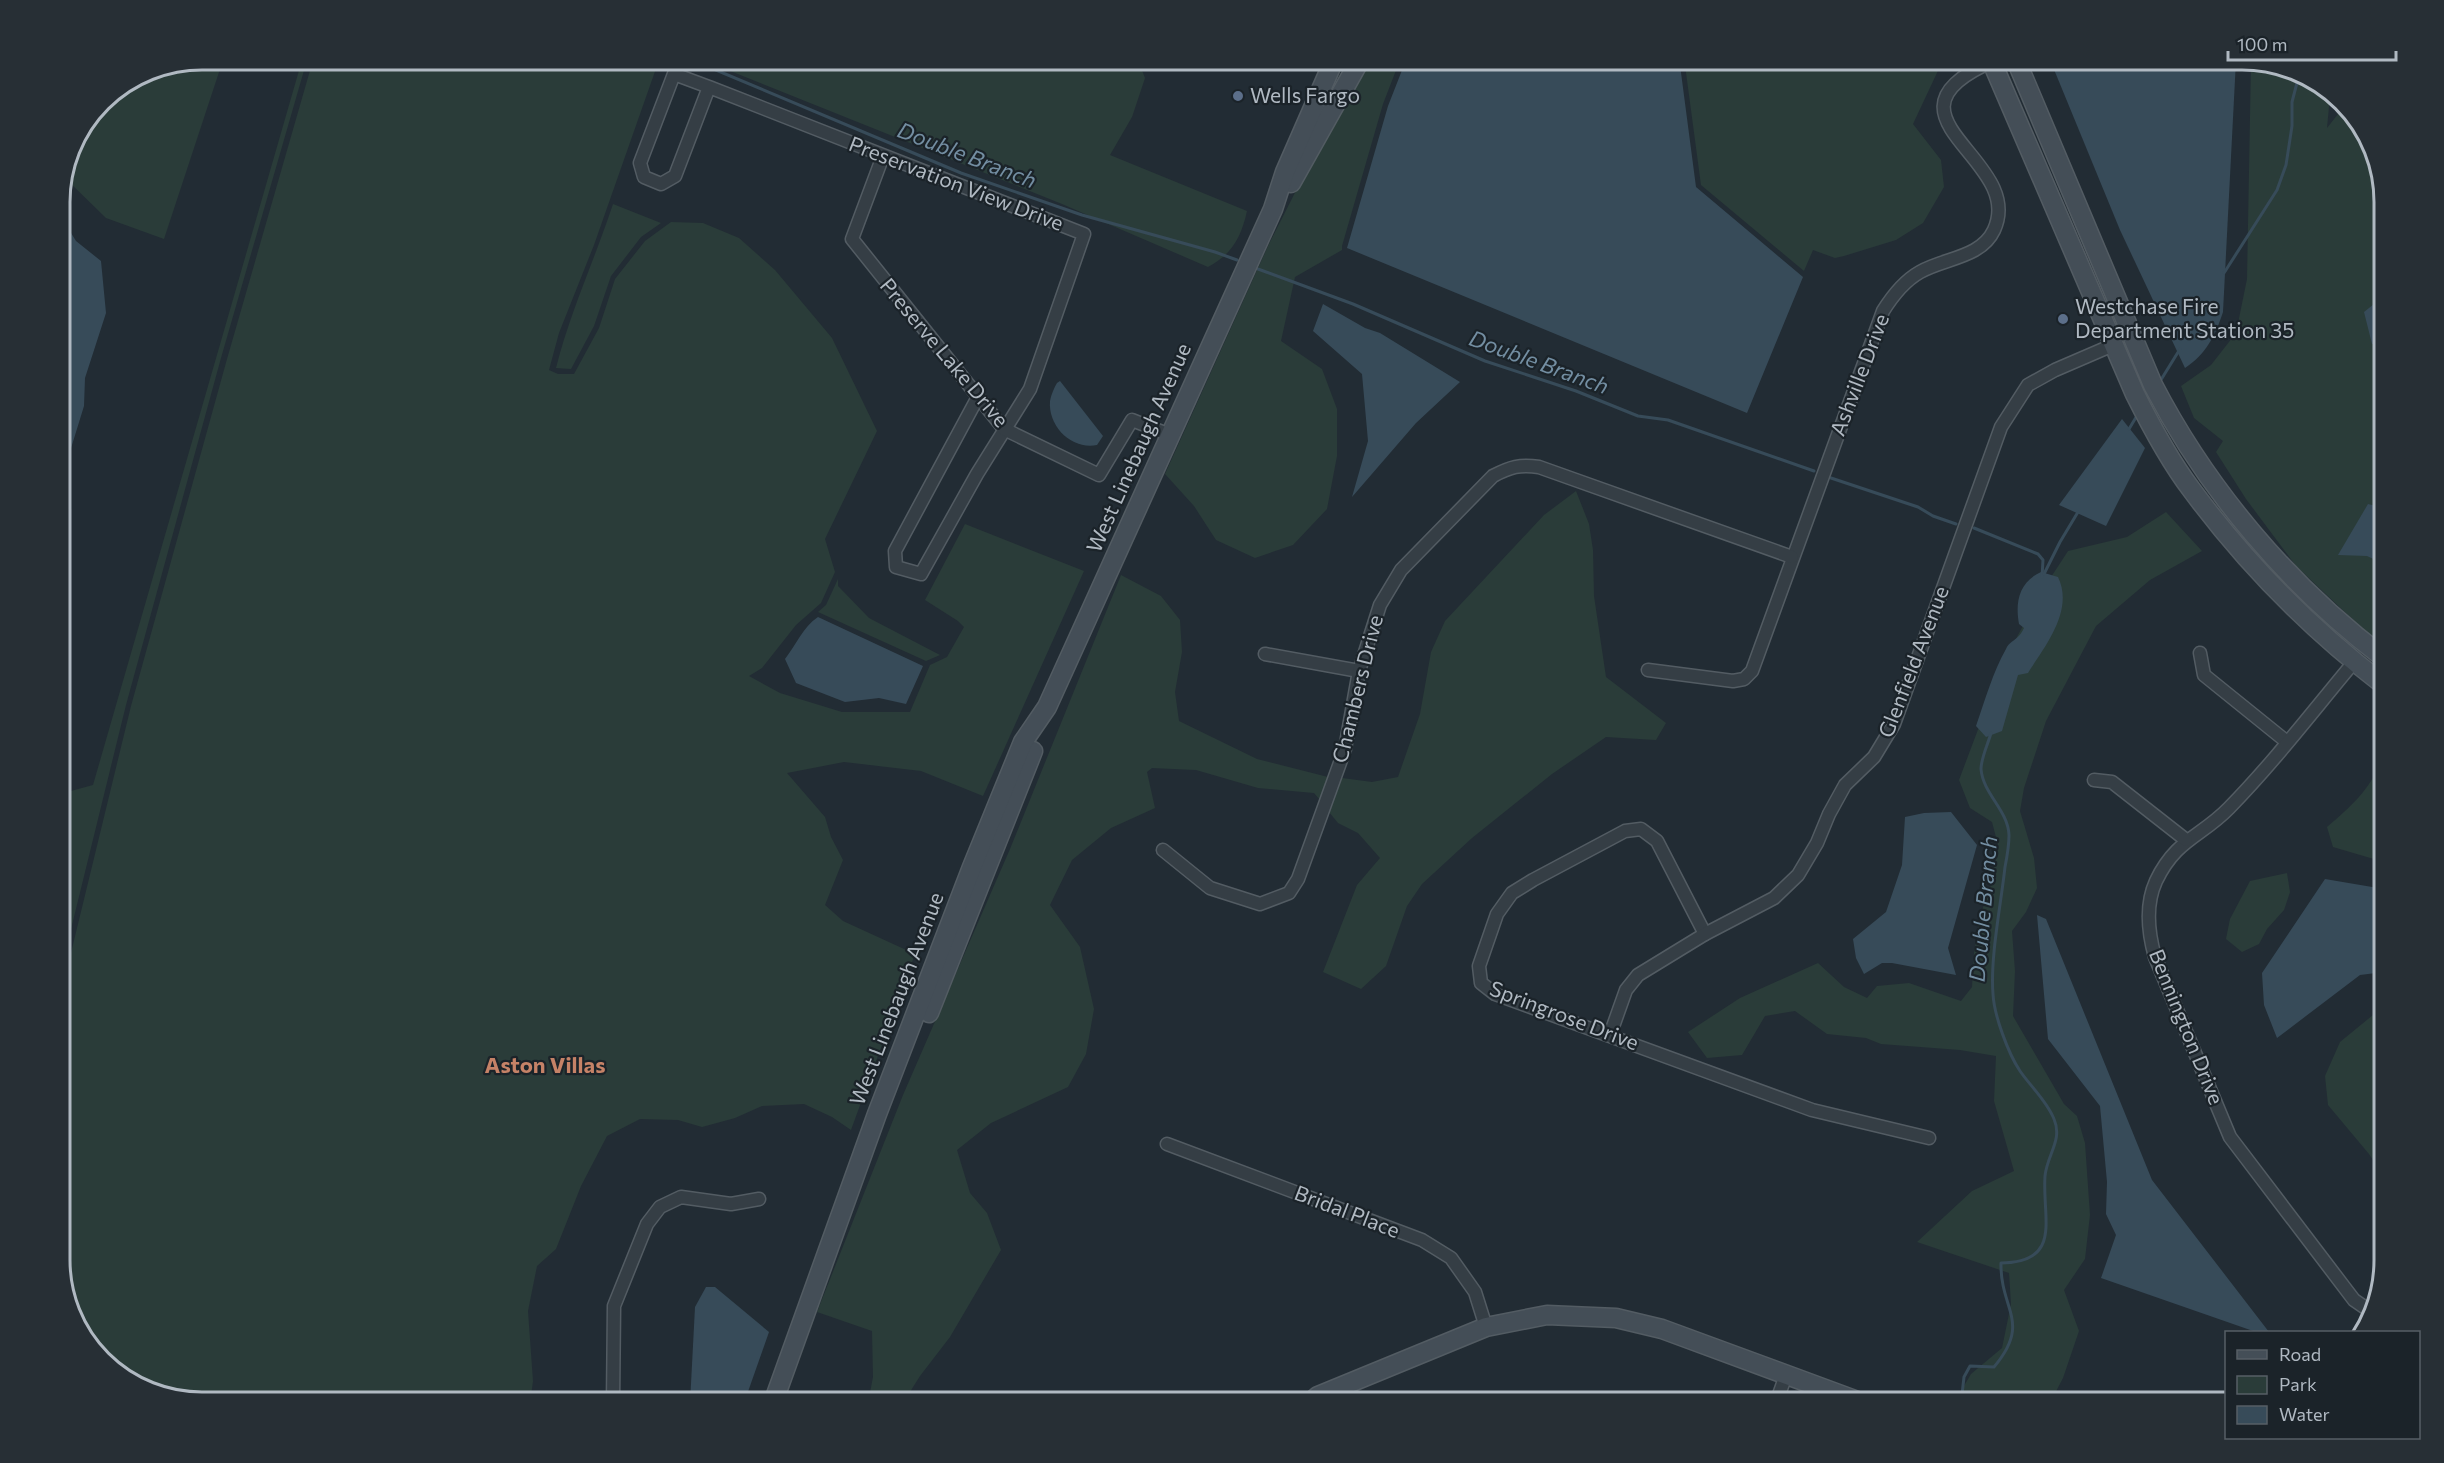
<svg xmlns="http://www.w3.org/2000/svg" width="2444" height="1463" font-family="Commissioner,sans-serif">
	<style>
		.green { fill: #2a3c39 }
		.water { fill: #374b59 }
		.lines { fill: none; stroke-linecap: round; stroke-linejoin: round }
		.stream { stroke: #374b59; stroke-width: 3 }
		.street-casing { stroke: #535c63; stroke-width: 15 }
		.secondary-casing { stroke: #535c63; stroke-width: 21 }
		.street { stroke: #353e45; stroke-width: 12 }
		.secondary { stroke: #444e57; stroke-width: 18 }
		.service-dot { fill: #5c6f8a; stroke: #1b2329; stroke-width: 2 }
		.labels { text-anchor: middle; stroke-width: 4.5; stroke-linejoin: round; paint-order: stroke }
		.poi-label { font-size: 21px; fill: #b0b9c2; stroke: #1b2329; text-anchor: start }
		.street-label { font-size: 21px; fill: #b0b9c2; stroke: #1b2329 }
		.water-label { font-size: 22px; font-style: italic; fill: #738ea2; stroke: #1b2329 }
		.neighbourhood-label { font-size: 22px; font-weight: bold; fill: #c58267; stroke: #1b2329 }
		.rim { fill: none; stroke: #b0b9c2; stroke-width: 3 }
	</style>
	<rect width="100%" height="100%" fill="#222c34"/>
	<g class="green">
		<path d="M203,60H223L164,239L106,218L64,177L71,148L102,102L148,71Z"/>
		<path d="M302,60H307L221,358L126,705L60,974V794L93,785Z"/>
		<path d="M313,60H659L594,245L559,333L549,370L558,374H574L599,328L615,279L645,241L671,222L703,223L739,238L775,270L832,338L877,431L825,539L835,572L821,603L796,625L762,668L749,676L780,693L842,712H910L930,665L947,657L964,627L958,621L925,600L965,524L1084,571L983,796L921,771L844,762L787,773L825,817L831,837L843,860L825,905L843,921L915,954L851,1130L832,1117L804,1104L762,1106L735,1118L702,1127L678,1120L640,1119L607,1136L581,1186L556,1249L537,1266L528,1311L533,1381L530,1403H203L131,1384L79,1332L60,1269V998L131,706L227,359Z"/>
		<path d="M703,60H1138L1145,78L1132,117L1110,155L1247,211C1241,238 1232,254 1208,267L1062,204Z"/>
		<path d="M1367,60H1400L1383,104L1342,246V250L1295,277L1281,341L1322,369L1337,409V456L1327,509L1293,545L1255,558L1216,540L1194,506L1165,474L1268,246L1307,169Z"/>
		<path d="M1682,60H1943L1913,124L1941,160L1944,187L1923,223L1896,240L1844,256L1835,258L1813,250L1804,271L1701,185L1685,65Z"/>
		<path d="M2251,63L2313,79L2330,96L2327,128L2342,109L2365,131L2384,194V649L2296,566L2246,499L2216,452L2223,441L2194,418L2181,386L2211,365L2236,333L2247,279Z"/>
		<path d="M613,204L661,223L641,237L611,276L594,326L571,369L556,368C570,312 595,259 613,204Z"/>
		<path d="M1576,491L1589,524L1593,550L1594,596L1606,677L1666,723L1656,740L1606,737L1552,774L1472,838L1422,884L1407,906L1386,966L1361,989L1323,972L1357,885L1380,858L1358,833L1338,823L1329,812L1342,778L1372,782L1398,777L1420,714L1431,652L1445,621L1544,515Z"/>
		<path d="M2166,512L2202,551L2150,580L2096,626L2046,721L2024,788L2020,811L2034,858L2037,888L2026,912L2012,931L2015,971L2013,1016L2064,1104L2077,1116L2085,1143L2090,1215L2085,1259L2064,1290L2079,1331L2063,1378L2050,1403H1954L1971,1374L2002,1348L2011,1304L2009,1273L1917,1242L1972,1191L2014,1171L1994,1101L1996,1056L1960,1050L1881,1044L1866,1038L1827,1034L1795,1011L1765,1016L1742,1055L1707,1058L1688,1032L1740,998L1818,963L1844,987L1867,998L1877,986L1909,983L1961,1001L1972,987L1974,953L1980,916L1991,885L1998,845L1992,822L1970,808L1959,780L2003,663L2040,594L2068,551L2127,537Z"/>
		<path d="M1121,575L1161,596L1180,620L1182,652L1175,692L1179,721L1257,759L1328,777L1320,800L1314,793L1258,788L1196,770L1152,768L1147,772L1155,808L1111,828L1072,860L1050,905L1080,947L1094,1009L1086,1054L1068,1087L991,1123L957,1150L970,1193L987,1213L1001,1250L950,1337L920,1376L903,1403H868L873,1377L872,1331L817,1312L903,1095L1010,849Z"/>
		<path d="M838,579V586L869,618L940,655L926,661L818,612L826,605Z"/>
		<path d="M2384,757V862L2333,847L2327,827C2354,804 2369,790 2384,757Z"/>
		<path d="M2287,873L2290,892L2284,910L2267,929L2259,944L2242,952L2226,939L2230,919L2250,881Z"/>
		<path d="M2384,1009V1177L2369,1154L2328,1105L2325,1076L2340,1042L2373,1015Z"/>
	</g>
	<g class="water">
		<path d="M1406,60H1672L1680,65L1696,187L1803,277L1747,413L1347,248L1388,106Z"/>
		<path d="M2062,60H2236L2223,312C2215,336 2206,354 2185,368L2120,230L2053,67Z"/>
		<path d="M60,215L76,241L101,261L106,313L85,378L84,406L60,484Z"/>
		<path d="M2384,296V345L2372,344L2364,312Z"/>
		<path d="M1323,304L1365,328L1380,333L1460,382L1416,423L1352,497L1368,441L1362,374L1313,331Z"/>
		<path d="M1060,381L1103,436L1097,445C1072,450 1048,427 1050,401C1051,395 1054,388 1057,383Z"/>
		<path d="M2122,419L2145,448L2106,526L2059,505Z"/>
		<path d="M2368,504L2384,508V564L2367,556L2338,555Z"/>
		<path d="M2041,572L2058,577C2074,610 2046,645 2028,673L2018,675L2002,731L1986,737L1976,726C1985,700 1993,672 2006,649C2010,640 2018,641 2024,628L2019,624C2015,602 2019,582 2041,572Z"/>
		<path d="M818,617L923,666L906,704L879,698L845,702L796,683L785,659C796,645 803,627 818,617Z"/>
		<path d="M1951,812L1977,845L1948,948L1956,975L1892,963H1882L1864,974L1856,958L1853,939L1886,912L1902,865L1905,817L1924,813Z"/>
		<path d="M2325,879L2384,889V972L2360,975L2277,1038L2264,1005L2262,973Z"/>
		<path d="M2037,915L2046,919L2152,1180L2269,1332H2256L2101,1278L2116,1235L2106,1214L2107,1182L2100,1106L2048,1039Z"/>
		<path d="M706,1287H715L769,1332L744,1403H690L695,1307Z"/>
	</g>
	<g class="lines">
		<g class="stream">
			<path d="M692,60L961,173L1082,215L1215,252L1237,260"/>
			<path d="M1258,269L1353,304L1485,361L1576,391L1638,416L1668,420L1814,471"/>
			<path d="M2224,273L2277,190L2286,165L2292,126V102L2299,75"/>
			<path d="M2159,383L2180,349"/>
			<path d="M2129,429L2138,414"/>
			<path d="M1831,478L1918,507L1933,516L1956,524"/>
			<path d="M1974,528L2038,554L2043,560L2042,577"/>
			<path d="M2044,574L2060,542L2078,512"/>
			<path d="M1961,1403L1964,1377L1970,1366L1994,1367C2032,1322 2000,1310 2001,1263C2063,1262 2042,1219 2045,1176C2047,1155 2063,1140 2054,1119C2047,1101 2031,1087 2020,1071C2008,1053 1994,1015 1993,994C1990,958 2001,904 2005,867C2007,857 2009,845 2009,835C2008,810 1983,794 1981,769C1981,758 1988,744 1991,733"/>
		</g>
		<defs>
			<g id="street">
				<path d="M709,87L674,74L640,163L644,177L661,184L675,176L709,87L1084,234L1030,389L977,474L921,574L896,567L895,551L978,397"/>
				<path d="M883,156L852,239L1004,429L1099,475L1132,420L1170,435"/>
				<path d="M2200,653L2204,675L2287,742"/>
				<path d="M1265,654L1359,671"/>
				<path d="M2354,662C2313,711 2274,762 2229,808C2201,837 2176,839 2156,881C2145,905 2148,932 2155,957L2230,1137L2354,1300L2370,1311"/>
				<path d="M1648,670L1733,681L1744,679L1752,671L1883,311C1893,295 1904,281 1920,272C1944,258 1981,258 1994,230C2027,158 1865,116 1995,60"/>
				<path d="M2094,780L2112,782L2186,840"/>
				<path d="M1163,850L1210,888L1260,904L1289,893L1298,879L1345,749L1359,671L1380,605L1401,570L1493,476C1510,467 1520,464 1539,467L1792,557"/>
				<path d="M1705,934L1657,841L1641,829L1625,831L1533,880L1512,893L1497,914L1479,966L1481,983L1495,994L1812,1110L1929,1138"/>
				<path d="M1610,1035L1626,990L1638,975L1705,934L1774,898L1798,875L1817,843L1829,814L1845,785L1874,757L1894,724L2001,427L2028,385L2055,370L2113,345"/>
				<path d="M1167,1144L1422,1240L1451,1258L1475,1292L1486,1327"/>
				<path d="M613,1403L614,1306L647,1224L660,1207L681,1197L731,1204L759,1199"/>
				<path d="M1776,1403L1786,1375"/>
			</g>
			<g id="secondary">
				<path d="M1991,60L2135,394C2151,426 2169,460 2191,489C2245,562 2312,630 2384,685"/>
				<path d="M2016,60L2153,385C2208,491 2289,586 2384,658"/>
				<path d="M1291,183L1360,60"/>
				<path d="M929,1013L1033,751"/>
				<path d="M773,1403L877,1114L972,867L1023,742L1047,707L1273,209L1285,172L1334,60"/>
				<path d="M1310,1403L1318,1396L1486,1327L1547,1315L1616,1318L1662,1329L1863,1403"/>
			</g>
		</defs>
		<use href="#street" class="street-casing"/>
		<use href="#secondary" class="secondary-casing"/>
		<use href="#street" class="street"/>
		<use href="#secondary" class="secondary"/>
	</g>
	<g class="service-dot">
		<circle cx="1238" cy="96" r="6"/>
		<circle cx="2063" cy="319" r="6"/>
	</g>
	<g class="labels">
		<g class="poi-label">
			<text x="1250" y="103">Wells Fargo</text>
			<text x="2075" y="314">Westchase Fire<tspan x="2075" dy="24">Department Station 35</tspan></text>
		</g>
		<g class="street-label">
			<text transform="translate(956 184) rotate(21)" y="7">Preservation View Drive</text>
			<text transform="translate(944 353) rotate(50)" y="7">Preserve Lake Drive</text>
			<text transform="translate(1860 375) rotate(-69)" y="7">Ashville Drive</text>
			<text transform="translate(1139 448) rotate(-66)" y="7">West Linebaugh Avenue</text>
			<text transform="translate(1914 662) rotate(-69)" y="7">Glenfield Avenue</text>
			<text transform="translate(1358 689) rotate(-76)" y="7">Chambers Drive</text>
			<text transform="translate(897 999) rotate(-69)" y="7">West Linebaugh Avenue</text>
			<text transform="translate(1564 1016) rotate(21)" y="7">Springrose Drive</text>
			<text transform="translate(2186 1027) rotate(68)" y="7">Bennington Drive</text>
			<text transform="translate(1347 1212) rotate(21)" y="7">Bridal Place</text>
		</g>
		<g class="water-label">
			<text transform="translate(967 155) rotate(21)" y="8">Double Branch</text>
			<text transform="translate(1539 362) rotate(20)" y="8">Double Branch</text>
			<text transform="translate(1983 909) rotate(-85)" y="8">Double Branch</text>
		</g>
		<g class="neighbourhood-label">
			<text x="545" y="1073">Aston Villas</text>
		</g>
	</g>
	<path d="M0 0H2444V1463H0ZM202 70H2242A132 132 0 0 1 2374 202V1260A132 132 0 0 1 2242 1392H202A132 132 0 0 1 70 1260V202A132 132 0 0 1 202 70Z" fill="#272f35" fill-rule="evenodd"/>
	<path class="rim" d="M202 70H2242A132 132 0 0 1 2374 202V1260A132 132 0 0 1 2242 1392H202A132 132 0 0 1 70 1260V202A132 132 0 0 1 202 70Z"/>
	<rect x="2225" y="1331" width="195" height="108" fill="#1b2329" stroke="#575f66" stroke-width="1.5"/>
	<rect x="2237" y="1350" width="30" height="9" fill="#444e57" stroke="#575f66" stroke-width="1.5"/>
	<text x="2279" y="1361" font-size="18" fill="#b0b9c2">Road</text>
	<rect x="2237" y="1376" width="30" height="18" fill="#2a3c39" stroke="#575f66" stroke-width="1.5"/>
	<text x="2279" y="1391" font-size="18" fill="#b0b9c2">Park</text>
	<rect x="2237" y="1406" width="30" height="18" fill="#374b59" stroke="#575f66" stroke-width="1.5"/>
	<text x="2279" y="1421" font-size="18" fill="#b0b9c2">Water</text>
	<path d="M2228 51v9h168v-9" fill="none" stroke="#b0b9c2" stroke-width="3"/>
	<text x="2237" y="51" font-size="18" fill="#b0b9c2" stroke="#1b2329" stroke-width="4.5" paint-order="stroke">100 m</text>
</svg>
